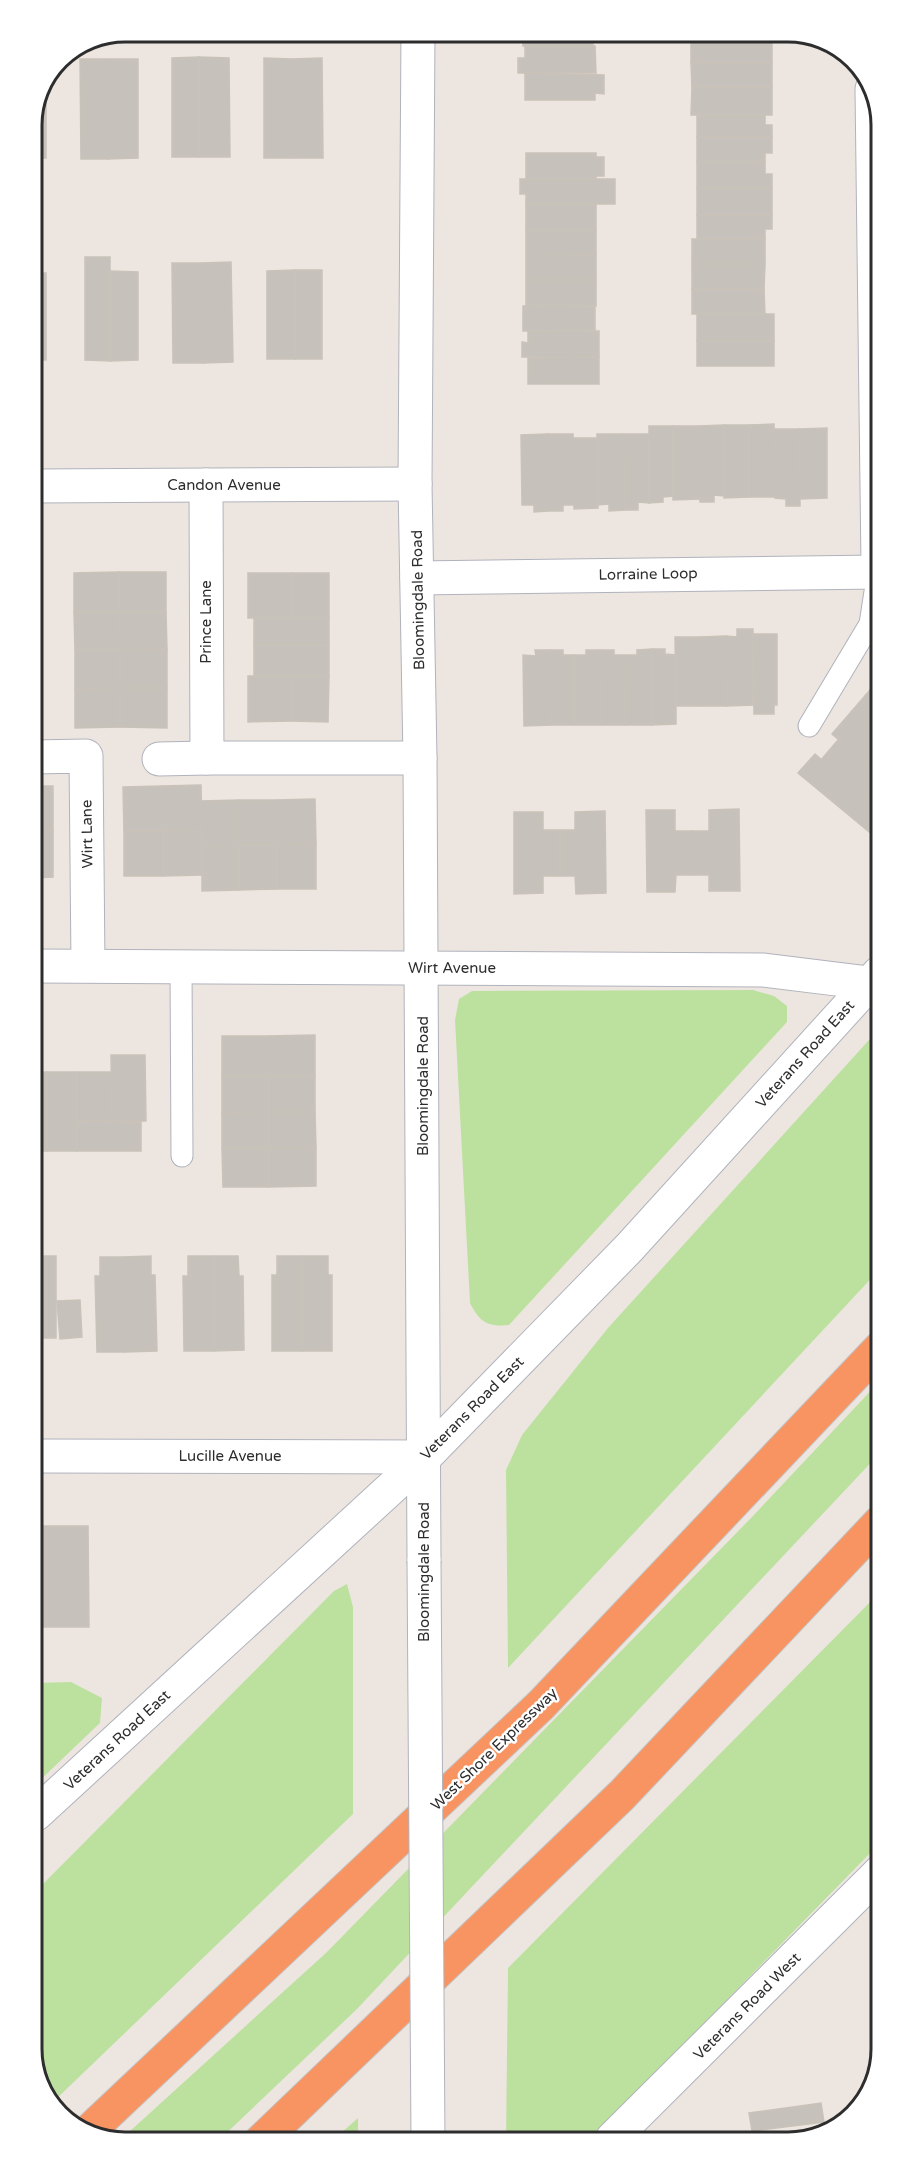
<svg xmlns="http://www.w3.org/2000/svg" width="913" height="2174" font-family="'Varela Round',sans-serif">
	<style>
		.green { fill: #bce19f }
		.building { fill: #c6c1bb; stroke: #c9c2b9; stroke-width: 1.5 }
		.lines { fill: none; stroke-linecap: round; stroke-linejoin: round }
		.service-casing { stroke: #b0b3bc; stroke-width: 23 }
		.minor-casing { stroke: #b0b3bc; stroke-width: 35 }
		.tertiary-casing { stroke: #b0b3bc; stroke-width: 35 }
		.motorway-casing { stroke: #c4c4c4; stroke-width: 35 }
		.service { stroke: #fff; stroke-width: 21 }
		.minor { stroke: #fff; stroke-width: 33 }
		.tertiary { stroke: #fff; stroke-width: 33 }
		.motorway { stroke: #f79461; stroke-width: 33 }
		.tertiary-bridge-casing { stroke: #b0b3bc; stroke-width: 35; stroke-linecap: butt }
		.tertiary-bridge { stroke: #fff; stroke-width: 33 }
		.labels { text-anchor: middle; stroke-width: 5; stroke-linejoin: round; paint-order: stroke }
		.street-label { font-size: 15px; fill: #2d2d2d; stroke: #fff }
		.rim { fill: none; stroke: #2d2d2d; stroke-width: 3 }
	</style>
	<rect width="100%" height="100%" fill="#ede6e0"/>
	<g class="green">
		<path d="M753,990L774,996L787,1006V1022L509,1325C488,1327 480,1323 470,1303L455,1020L459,999L472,991Z"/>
		<path d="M879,1029L880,1269L508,1668L506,1470L522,1435L608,1328Z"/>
		<path d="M880,1381V1453L357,2009L217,2142H118L327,1952L751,1518Z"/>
		<path d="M347,1584L353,1607V1814L53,2102L36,2079V1891L334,1591Z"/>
		<path d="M880,1592L881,1842L591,2139L506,2140L508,1968Z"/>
		<path d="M71,1682L102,1698L100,1723L36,1784L35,1683Z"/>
		<path d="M358,2118V2141H332Z"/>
	</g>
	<g class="building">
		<rect x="523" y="32" width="70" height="14"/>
		<rect x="694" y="32" width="70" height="5"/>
		<path d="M691,37L772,38V63H691Z"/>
		<path d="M525,46H595L596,73H518V58H525Z"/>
		<path d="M199,57V157H172V58Z"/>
		<path d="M199,57L229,58L230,157H199Z"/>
		<path d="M264,58L292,59L293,158H264Z"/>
		<path d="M322,58L323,158H293L292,59Z"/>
		<path d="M80,59H107L108,159H81Z"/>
		<path d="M107,59H138V158L108,159Z"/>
		<path d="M691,63H772V87H692Z"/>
		<path d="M525,73L604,75V94L595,93V100H525Z"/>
		<path d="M692,87H772V115H691Z"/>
		<path d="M46,88V158L32,159V119Z"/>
		<path d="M697,115H765V125H772V137H697Z"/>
		<path d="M697,137H772V153H765V162H697Z"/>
		<path d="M526,153H596V157H604V176H596V179L526,180Z"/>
		<path d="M697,162H765V174H772V188H697Z"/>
		<path d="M520,179H615V204H526V194H520Z"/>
		<rect x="697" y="188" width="75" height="27"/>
		<rect x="526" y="204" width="70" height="26"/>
		<path d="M697,215H772V229H765V239H697Z"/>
		<path d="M526,230H596V255L526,256Z"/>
		<rect x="692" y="239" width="73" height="25"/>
		<path d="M596,255V280H526V256Z"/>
		<path d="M85,257H110V361L85,360Z"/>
		<path d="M231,262L233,362L204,363L202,263Z"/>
		<path d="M172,263H202L204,363H173Z"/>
		<path d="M692,264H765L764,289H692Z"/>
		<path d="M295,270V359H267V271Z"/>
		<rect x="295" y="270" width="27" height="89"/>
		<path d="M110,271L138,272V360L110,361Z"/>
		<rect x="32" y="273" width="14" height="87"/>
		<rect x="526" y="280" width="70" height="26"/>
		<path d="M692,289H764L765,314H692Z"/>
		<path d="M523,306L595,307V330L523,331Z"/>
		<rect x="697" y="314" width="77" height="27"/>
		<path d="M528,331H599V357H522V342L528,343Z"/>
		<rect x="697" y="341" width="77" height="25"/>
		<path d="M599,357V384H528V358Z"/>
		<path d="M774,424L775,497H749V425Z"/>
		<path d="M724,425V496L714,495V502H700L699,426Z"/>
		<path d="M724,425H749V497L724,498Z"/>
		<path d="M649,426H673L674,496L663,497V502L649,503Z"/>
		<path d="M673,426H699L700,499L673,500Z"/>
		<path d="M827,428V498L800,499L799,429Z"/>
		<path d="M774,429H799L800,506H786V499L775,498Z"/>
		<path d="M547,434L548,511L534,512V505H522L521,435Z"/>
		<path d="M547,434H573L574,505H563V511H548Z"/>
		<path d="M597,434H624L625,510L609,511V504L598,505Z"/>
		<path d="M624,434H649V503L638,502V510H625Z"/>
		<path d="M573,438H598V508L574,509Z"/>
		<path d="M119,572V612H74V573Z"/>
		<rect x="119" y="572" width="47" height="40"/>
		<rect x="248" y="573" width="44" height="45"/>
		<rect x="292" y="573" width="37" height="45"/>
		<path d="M74,612H119L120,650H75Z"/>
		<path d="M119,612H166L167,649L120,650Z"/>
		<rect x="254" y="618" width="75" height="27"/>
		<path d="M737,629H753V705L727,706L726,636L737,637Z"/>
		<path d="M753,634H777V705H774V714H754Z"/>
		<path d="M726,636L727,706H701L700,637Z"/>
		<path d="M675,637H700L701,706H676Z"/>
		<rect x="254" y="645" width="75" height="31"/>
		<path d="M167,649V688H120V650Z"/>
		<path d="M652,649V725H625L624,655H637V650Z"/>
		<path d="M652,649H665V654L676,655V724L652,725Z"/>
		<path d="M75,650H120V688L75,689Z"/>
		<path d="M535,650H550L551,725L524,726L523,655L536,656Z"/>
		<path d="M550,650H563V655H574V725H551Z"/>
		<path d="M586,650H600L601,725H574V655H586Z"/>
		<path d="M600,650H614V655H624L625,725H601Z"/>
		<path d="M248,676H292V721L248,722Z"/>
		<path d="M292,676H329L328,722L292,721Z"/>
		<path d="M878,681V697L870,690Z"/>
		<path d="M120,688V727L75,728V689Z"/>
		<path d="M120,688H167V728L120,727Z"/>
		<path d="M870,690L878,697V736L851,712Z"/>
		<path d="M851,712L878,736V775L832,734Z"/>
		<path d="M838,740L878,775V809L821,760Z"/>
		<path d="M815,754L875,806L873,808L878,813V831L874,836L798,773Z"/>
		<path d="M201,785L202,830L163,831L162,786Z"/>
		<rect x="33" y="786" width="20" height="45"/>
		<path d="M162,786L163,831H124L123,787Z"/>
		<path d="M315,799L316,844L277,845L276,800Z"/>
		<path d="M238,800H276L277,845H239Z"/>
		<path d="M238,800L239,845L202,846L201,801Z"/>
		<path d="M739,809L740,891H709V875H693L692,831H709V810Z"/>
		<path d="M646,810H675V831H692L693,875H676L675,892H647Z"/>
		<path d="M605,811L606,893L576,894L575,876H560V830H575V812Z"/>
		<path d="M514,812H543V830H560V876H543V893L514,894Z"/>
		<path d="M202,830V875L163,876V831Z"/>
		<path d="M33,831H53V877L33,878Z"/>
		<rect x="124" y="831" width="39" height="45"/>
		<path d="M316,844V889H277V845Z"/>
		<path d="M239,845V890L202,891V846Z"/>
		<path d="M239,845H277V889L239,890Z"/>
		<path d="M315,1035V1076H269L268,1036Z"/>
		<path d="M222,1036H268L269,1076H222Z"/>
		<path d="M111,1055H145L146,1121H112Z"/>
		<rect x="34" y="1072" width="13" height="79"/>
		<rect x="47" y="1072" width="30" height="79"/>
		<path d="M77,1072H111L112,1121H77Z"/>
		<path d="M222,1076H269V1112L222,1113Z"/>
		<rect x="269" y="1076" width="46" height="36"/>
		<path d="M269,1112H315L316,1147L269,1148Z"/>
		<path d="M269,1112V1148H222V1113Z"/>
		<path d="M77,1121L141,1122V1151H77Z"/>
		<path d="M316,1147V1186L269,1187V1148Z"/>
		<path d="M222,1148H269V1187H223Z"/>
		<path d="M34,1256H56V1338H38V1335H35Z"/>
		<path d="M151,1256V1275H155L157,1351L125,1352L123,1257Z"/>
		<path d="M188,1256H214V1351H184L183,1276H188Z"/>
		<path d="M214,1256H238L239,1276H243L244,1350L214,1351Z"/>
		<path d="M277,1256H302V1351H272V1275H277Z"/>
		<path d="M302,1256H328V1275H332V1351H302Z"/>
		<path d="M100,1257H123L125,1352H97L95,1276H100Z"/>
		<path d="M80,1300L82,1337L60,1339L57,1301Z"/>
		<path d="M38,1526H88L89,1627H39Z"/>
		<path d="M821,2103L824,2122L752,2131L749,2113Z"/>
	</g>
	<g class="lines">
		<defs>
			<g id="service">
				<path d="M809,726L870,624L878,572"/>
				<path d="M181,966L182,1156"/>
			</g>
			<g id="minor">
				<path d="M872,89L878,566"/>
				<path d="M206,485L207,758H420"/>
				<path d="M33,486L415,484"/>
				<path d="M417,578L878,572"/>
				<path d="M33,757L86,756L88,965"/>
				<path d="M159,759L207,758"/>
				<path d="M34,966L764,970L869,983"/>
				<path d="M35,1456L425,1457L629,1248L879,973"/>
				<path d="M612,2139L881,1871"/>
			</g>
			<g id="tertiary">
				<path d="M418,32L415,484L420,758L424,1561"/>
				<path d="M36,1814L425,1457"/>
			</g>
			<g id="motorway">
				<path d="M89,2131L541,1705L880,1348"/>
				<path d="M261,2141L622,1795L880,1522"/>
			</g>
		</defs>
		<use href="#service" class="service-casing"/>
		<use href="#minor" class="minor-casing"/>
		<use href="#tertiary" class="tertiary-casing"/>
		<use href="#motorway" class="motorway-casing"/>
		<use href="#service" class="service"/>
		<use href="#minor" class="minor"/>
		<use href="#tertiary" class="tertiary"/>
		<use href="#motorway" class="motorway"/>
		<defs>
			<path id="tertiary-bridge" d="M424,1561L428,2140"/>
		</defs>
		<use href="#tertiary-bridge" class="tertiary-bridge-casing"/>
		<use href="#tertiary-bridge" class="tertiary-bridge"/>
	</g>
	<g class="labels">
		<g class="street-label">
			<text x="224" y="490">Candon Avenue</text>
			<text transform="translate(648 574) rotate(-1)" y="5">Lorraine Loop</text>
			<text transform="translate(418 600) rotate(-91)" y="5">Bloomingdale Road</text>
			<text transform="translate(206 622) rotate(-90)" y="5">Prince Lane</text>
			<text transform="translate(87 834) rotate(-91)" y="5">Wirt Lane</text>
			<text x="452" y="973">Wirt Avenue</text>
			<text transform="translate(805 1054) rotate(-48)" y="5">Veterans Road East</text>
			<text transform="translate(423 1086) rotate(-90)" y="5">Bloomingdale Road</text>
			<text transform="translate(472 1408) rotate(-45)" y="5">Veterans Road East</text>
			<text x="230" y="1461">Lucille Avenue</text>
			<text transform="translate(424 1572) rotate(-90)" y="5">Bloomingdale Road</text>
			<text transform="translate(117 1740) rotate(-43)" y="5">Veterans Road East</text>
			<text transform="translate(494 1749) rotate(-44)" y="5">West Shore Expressway</text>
			<text transform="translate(747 2006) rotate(-45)" y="5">Veterans Road West</text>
		</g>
	</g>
	<path d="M0 0H913V2174H0ZM125 42H788A83 83 0 0 1 871 125V2049A83 83 0 0 1 788 2132H125A83 83 0 0 1 42 2049V125A83 83 0 0 1 125 42Z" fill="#fff" fill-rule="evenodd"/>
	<path class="rim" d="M125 42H788A83 83 0 0 1 871 125V2049A83 83 0 0 1 788 2132H125A83 83 0 0 1 42 2049V125A83 83 0 0 1 125 42Z"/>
</svg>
